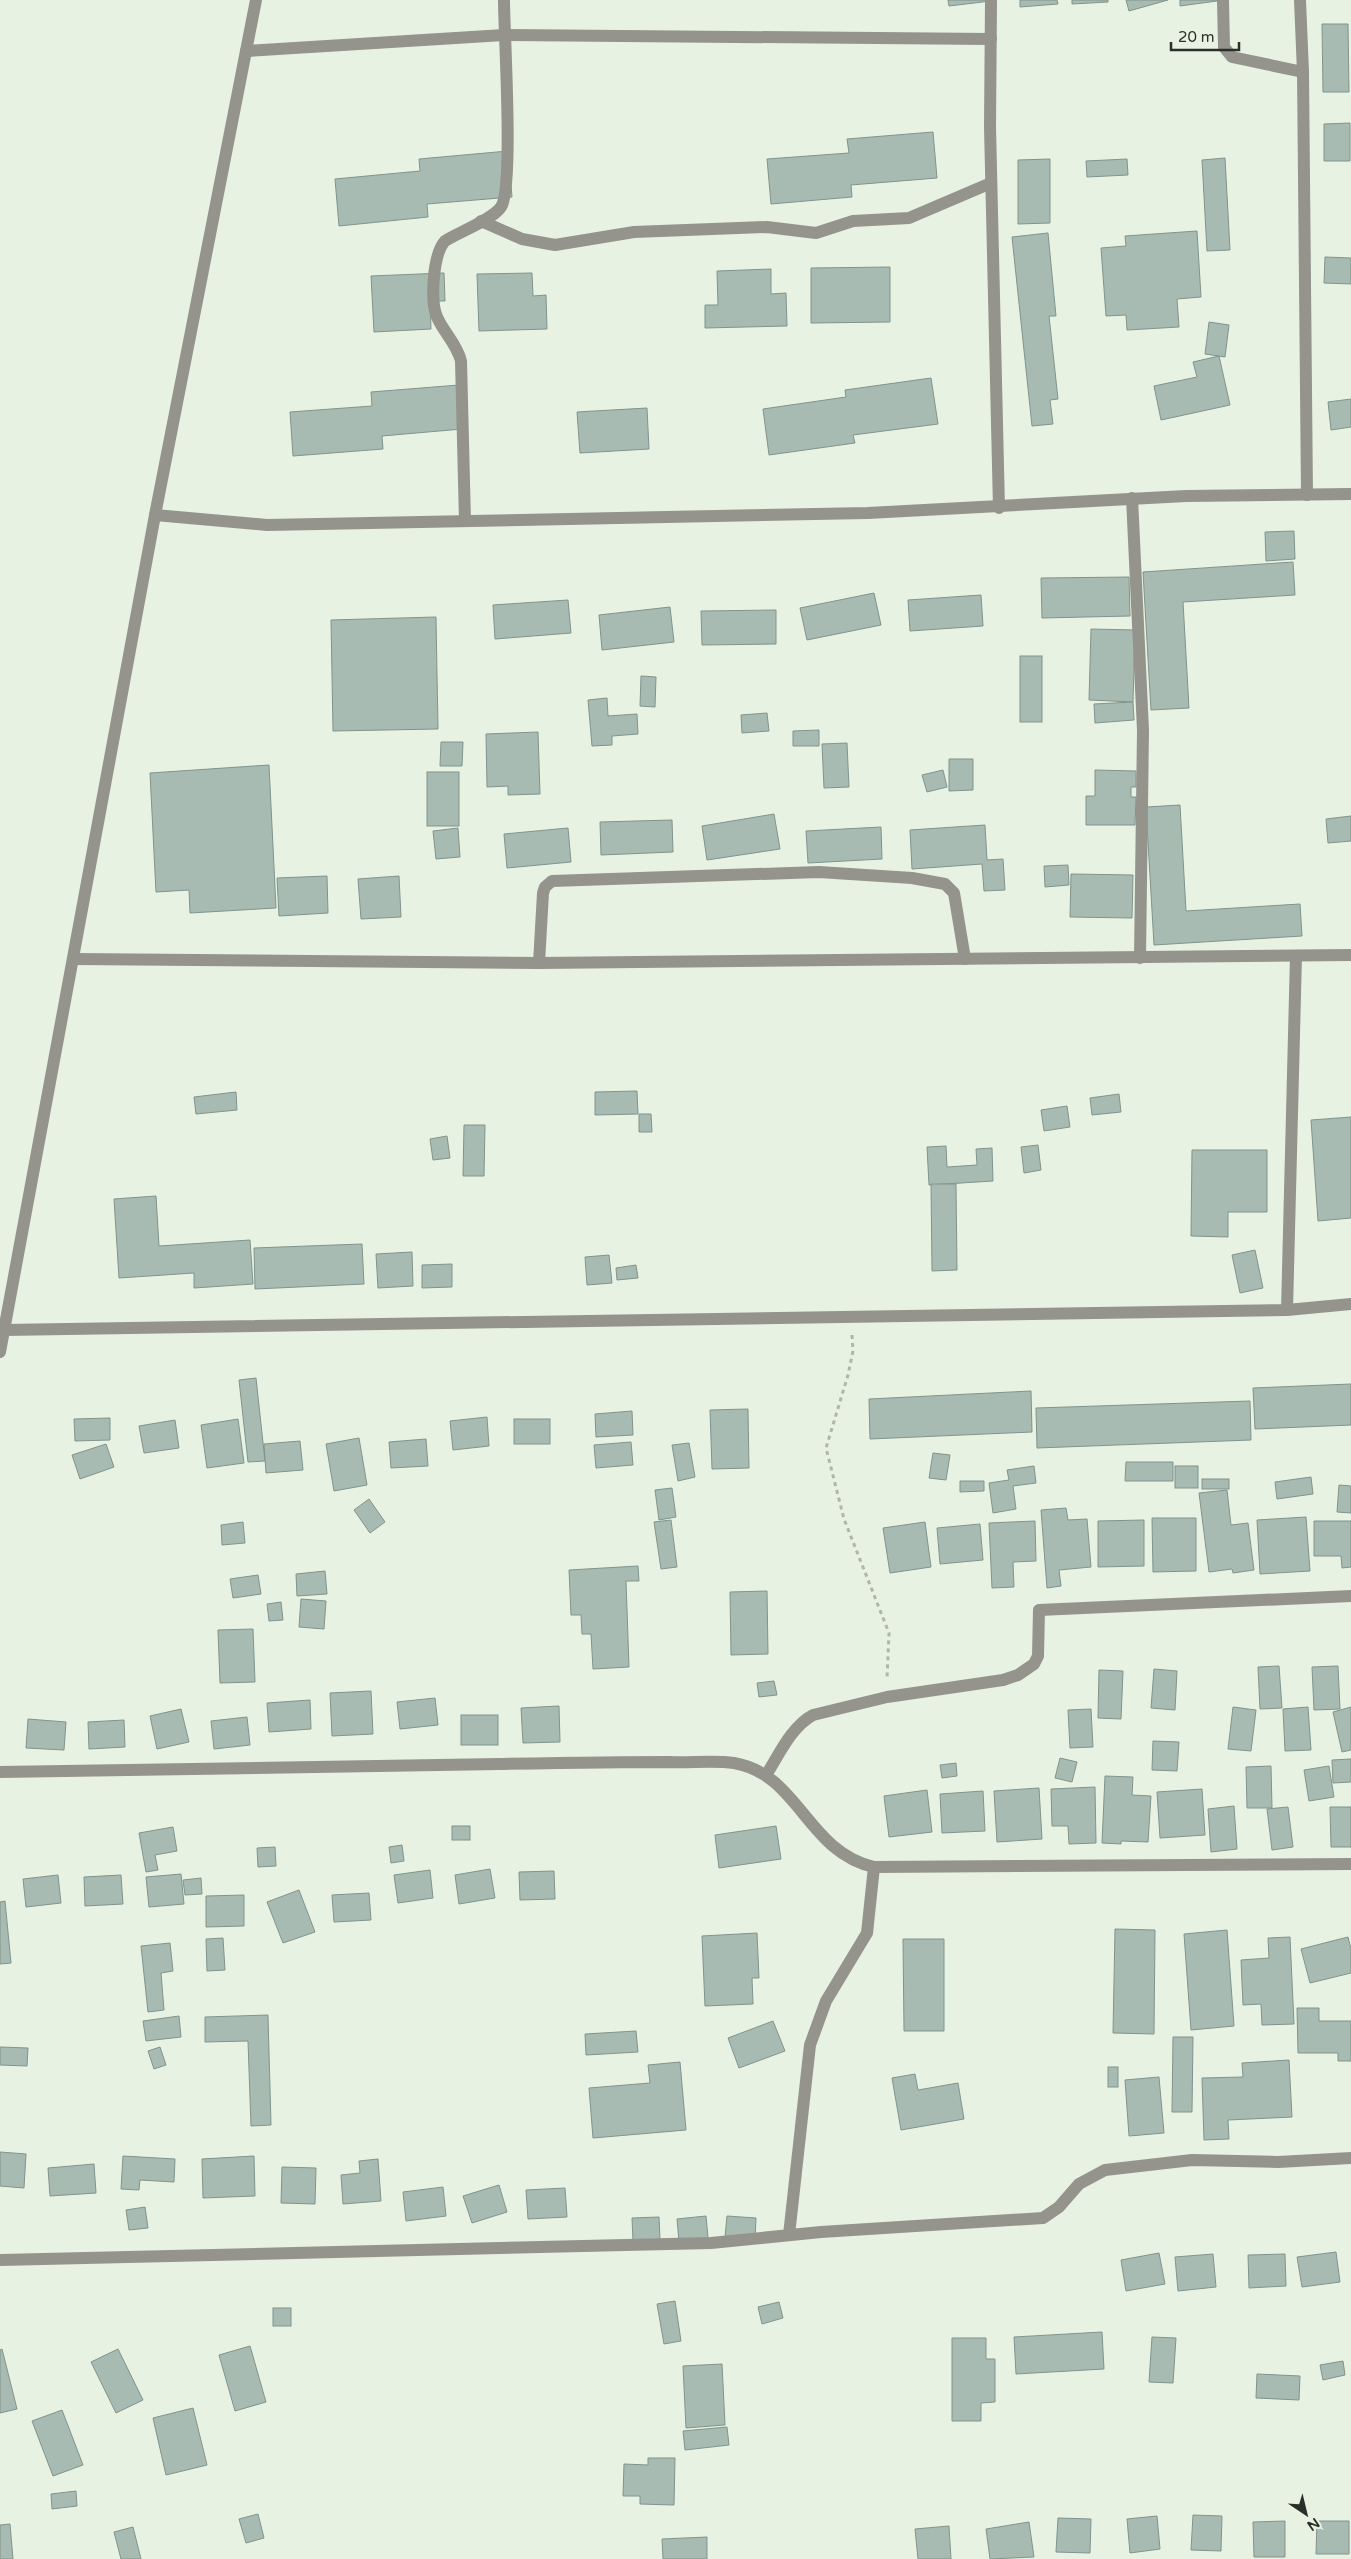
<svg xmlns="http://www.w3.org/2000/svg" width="1351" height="2559" font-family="'Varela Round',sans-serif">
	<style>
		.building { fill: #a7bbb2; stroke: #81948c }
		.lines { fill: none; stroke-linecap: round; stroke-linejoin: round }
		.path { stroke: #aeb7aa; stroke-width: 3; stroke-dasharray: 4 4; stroke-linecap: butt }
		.minor { stroke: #94938c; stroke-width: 12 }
	</style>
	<rect width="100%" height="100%" fill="#e7f2e2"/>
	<g class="building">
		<path d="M948,0H991V1L949,6Z"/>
		<path d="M1020,0H1057L1058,4L1020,7Z"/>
		<path d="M1072,0H1108V2L1072,4Z"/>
		<path d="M1126,0H1168L1129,11Z"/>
		<path d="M1180,0H1217V1L1180,6Z"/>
		<path d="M1322,24H1348L1349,92H1323Z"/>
		<path d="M1350,123V161H1324V124Z"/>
		<path d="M933,132L937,178L851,185L852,197L771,204L767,159L849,153L847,139Z"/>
		<path d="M508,151L512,197L427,204L428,217L339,226L335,179L420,171L419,159Z"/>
		<path d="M1225,158L1230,250L1207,251L1202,160Z"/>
		<path d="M1050,159V223L1018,224V160Z"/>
		<path d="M1127,159L1128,175L1087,177L1086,161Z"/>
		<path d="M1197,231L1201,297L1177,299L1179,327L1127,330L1126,315L1106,316L1101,248L1126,246L1125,236Z"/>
		<path d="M1048,233L1056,316H1049L1058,399L1050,400L1053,424L1032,426L1012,237Z"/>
		<path d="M1325,257L1351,258V284L1324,283Z"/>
		<path d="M890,267V322L811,323V268Z"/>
		<path d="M771,269V294L786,293L787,326L705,328V305H718L717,271Z"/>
		<path d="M444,273L445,301H430L431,329L374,332L371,276Z"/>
		<path d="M532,273L533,296L546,295L547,329L479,331L477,274Z"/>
		<path d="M1209,322L1229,325L1225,357L1205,354Z"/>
		<path d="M1219,356L1230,405L1161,420L1154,386L1197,377L1193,362Z"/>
		<path d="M931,378L938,424L853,435L855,443L769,455L763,409L846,397L845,390Z"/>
		<path d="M459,385L462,429L382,436L383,449L293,456L290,412L372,406L371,392Z"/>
		<path d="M1351,399V427L1331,430L1328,402Z"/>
		<path d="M647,408L649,449L580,453L577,412Z"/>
		<path d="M1294,531L1295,559L1266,561L1265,532Z"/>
		<path d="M1293,562L1295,595L1183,602L1189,708L1151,710L1143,572Z"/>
		<path d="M1129,577L1130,616L1042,618L1041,578Z"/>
		<path d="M874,593L881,625L807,640L800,608Z"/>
		<path d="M981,595L983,626L910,631L908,600Z"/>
		<path d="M568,600L571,633L495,639L493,605Z"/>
		<path d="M670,607L674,642L602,650L599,615Z"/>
		<path d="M776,610V644L702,645L701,611Z"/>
		<path d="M436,617L438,729L333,731L331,620Z"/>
		<path d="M1091,629L1135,630L1133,702L1089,700Z"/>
		<rect x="1020" y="656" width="22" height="66"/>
		<path d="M641,676L656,677L655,707L640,706Z"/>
		<path d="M607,698L608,716L637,714L638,734L612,736V745L592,746L588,700Z"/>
		<path d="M1133,702L1134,720L1095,723L1094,704Z"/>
		<path d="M767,713L769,731L742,733L741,715Z"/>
		<path d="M819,730V746H793V731Z"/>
		<path d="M538,732L540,794L508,795V786L487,787L486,734Z"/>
		<path d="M441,742H463L462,766H440Z"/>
		<path d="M847,743L849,787L824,788L822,744Z"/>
		<path d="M949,759H973V790L949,791Z"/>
		<path d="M269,765L276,908L190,913L189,890L156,892L150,773Z"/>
		<path d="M943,770L947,787L927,792L922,775Z"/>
		<path d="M1095,770L1136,771V787H1131V797H1136L1135,825H1086V796H1095Z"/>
		<rect x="427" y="772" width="32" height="54"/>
		<path d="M1180,805L1186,911L1300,904L1302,936L1154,945L1146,807Z"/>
		<path d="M774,814L780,849L707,860L702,826Z"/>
		<path d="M1351,816V841L1328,843L1326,819Z"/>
		<path d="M672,820L673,852L601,855L600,822Z"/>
		<path d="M985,825L987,860L1003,859L1005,890L984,891L982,864L912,869L910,830Z"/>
		<path d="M881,827L882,859L808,863L806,831Z"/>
		<path d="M458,828L460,857L436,859L433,831Z"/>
		<path d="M568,828L571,862L507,868L504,834Z"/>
		<path d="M1068,865L1069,885L1045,887L1044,866Z"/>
		<path d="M1071,874L1133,875L1132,918L1070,917Z"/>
		<path d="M327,876L328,913L279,916L277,878Z"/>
		<path d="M399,876L401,917L361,919L358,879Z"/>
		<path d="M637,1091L638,1114L595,1115V1092Z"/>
		<path d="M236,1092L237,1110L196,1114L194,1097Z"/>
		<path d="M1119,1094L1121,1112L1092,1115L1090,1098Z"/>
		<path d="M1067,1106L1070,1127L1044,1131L1041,1110Z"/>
		<path d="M639,1114H651L652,1132H639Z"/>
		<path d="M1351,1117V1218L1318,1221L1311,1120Z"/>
		<path d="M464,1125H485L484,1176H463Z"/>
		<path d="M447,1136L450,1158L433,1160L430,1139Z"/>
		<path d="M1038,1145L1041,1170L1024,1173L1021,1147Z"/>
		<path d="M946,1146L947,1167L977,1165L976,1149L992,1148L993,1181L929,1185L927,1147Z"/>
		<path d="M1192,1150H1267V1212H1228V1237L1191,1236Z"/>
		<path d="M931,1184H956L957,1270L932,1271Z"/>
		<path d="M156,1196L159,1246L250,1240L253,1284L194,1288V1273L119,1278L114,1199Z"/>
		<path d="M362,1244L364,1284L255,1289L254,1248Z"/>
		<path d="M1255,1250L1263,1288L1240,1293L1232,1255Z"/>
		<path d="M412,1252L413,1286L378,1288L376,1254Z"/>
		<path d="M609,1255L612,1283L587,1285L585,1257Z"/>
		<path d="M452,1264V1287L422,1288V1265Z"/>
		<path d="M636,1265L638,1278L617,1280L616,1268Z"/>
		<path d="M256,1378L265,1461L248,1462L239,1380Z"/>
		<path d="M1351,1384V1425L1255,1429L1253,1388Z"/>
		<path d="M1031,1391L1032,1432L870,1439L869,1399Z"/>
		<path d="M1250,1401L1251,1440L1037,1448L1036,1408Z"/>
		<path d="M748,1409L749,1468L712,1469L710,1410Z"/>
		<path d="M632,1411L633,1435L596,1437L595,1414Z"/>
		<path d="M487,1417L489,1446L453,1450L450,1421Z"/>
		<path d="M110,1418V1440L75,1441L74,1419Z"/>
		<path d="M238,1419L244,1463L207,1468L201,1425Z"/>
		<rect x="514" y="1419" width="36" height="25"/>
		<path d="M175,1420L179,1448L144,1453L139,1426Z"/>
		<path d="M359,1438L367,1485L334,1491L326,1444Z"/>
		<path d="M426,1439L428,1466L391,1468L389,1442Z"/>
		<path d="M300,1441L303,1470L266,1473L264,1444Z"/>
		<path d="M631,1442L633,1465L596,1468L594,1445Z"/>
		<path d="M689,1443L695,1477L678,1481L672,1445Z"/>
		<path d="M106,1444L114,1467L80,1479L72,1455Z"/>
		<path d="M933,1453L950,1455L946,1480L929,1478Z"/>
		<path d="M1126,1462H1173V1481H1125Z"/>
		<path d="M1034,1466L1036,1483L1013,1486L1016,1509L993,1513L989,1483L1009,1480L1007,1470Z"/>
		<rect x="1175" y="1466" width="23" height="22"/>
		<path d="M1311,1477L1313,1494L1277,1499L1275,1482Z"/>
		<rect x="1202" y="1479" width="27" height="10"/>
		<path d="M960,1481H984V1491L960,1492Z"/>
		<path d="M1339,1485L1351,1486V1513L1337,1512Z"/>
		<path d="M672,1488L676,1517L659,1520L655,1490Z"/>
		<path d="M1227,1490L1231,1525L1248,1523L1254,1570L1233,1573L1232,1569L1209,1572L1199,1493Z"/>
		<path d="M369,1499L385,1522L370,1533L354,1510Z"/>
		<path d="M1066,1508L1068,1520L1087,1519L1091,1567L1059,1570L1061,1586L1047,1588L1041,1510Z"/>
		<path d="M1306,1517L1310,1571L1260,1574L1257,1520Z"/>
		<path d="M1152,1518H1196V1571L1153,1572Z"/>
		<path d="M671,1520L677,1567L661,1569L654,1522Z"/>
		<path d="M1144,1520V1566L1098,1567V1521Z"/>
		<path d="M1035,1521L1036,1561L1013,1562L1014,1587L992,1588L989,1523Z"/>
		<path d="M1314,1521H1351V1567L1342,1568L1341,1556H1314Z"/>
		<path d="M243,1522L245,1543L222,1545L221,1525Z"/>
		<path d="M925,1522L931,1567L890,1573L883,1528Z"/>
		<path d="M980,1524L983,1560L940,1564L937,1528Z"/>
		<path d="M638,1566L639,1581H626L629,1667L593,1669L591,1634H582L581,1615H571L569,1570Z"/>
		<path d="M325,1571L327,1594L297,1596L296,1574Z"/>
		<path d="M258,1575L261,1594L233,1598L230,1579Z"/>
		<path d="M767,1591L768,1654L731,1655L730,1592Z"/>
		<path d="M301,1599L326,1601L324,1629L299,1627Z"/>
		<path d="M281,1602L283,1620L269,1621L267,1604Z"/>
		<path d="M253,1629L255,1682L220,1683L218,1630Z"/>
		<path d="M1279,1666L1282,1708L1260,1709L1258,1667Z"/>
		<path d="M1338,1666L1340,1709L1314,1710L1312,1667Z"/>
		<path d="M1154,1669L1177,1671L1175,1710L1151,1708Z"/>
		<path d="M1099,1670L1123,1671L1121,1719L1098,1718Z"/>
		<path d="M774,1681L777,1695L759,1697L757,1683Z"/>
		<path d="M371,1691L373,1734L332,1736L330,1693Z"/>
		<path d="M435,1698L438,1725L400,1729L397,1702Z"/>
		<path d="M310,1700L311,1729L269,1732L267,1703Z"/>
		<path d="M559,1706L560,1742L523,1743L521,1708Z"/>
		<path d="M1233,1707L1256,1710L1251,1751L1228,1749Z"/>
		<path d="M1308,1707L1311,1750L1285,1751L1283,1709Z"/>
		<path d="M1351,1707V1750L1342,1752L1333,1712Z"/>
		<path d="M181,1709L189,1742L157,1749L150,1716Z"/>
		<path d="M1091,1709L1093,1747L1070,1748L1068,1710Z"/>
		<rect x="461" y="1715" width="37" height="30"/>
		<path d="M247,1717L250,1745L214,1749L211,1721Z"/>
		<path d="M28,1719L66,1722L64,1750L26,1748Z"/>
		<path d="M124,1720L125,1747L89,1749L88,1722Z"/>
		<path d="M1153,1741L1179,1742L1177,1771L1152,1770Z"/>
		<path d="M1060,1758L1077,1762L1072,1782L1055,1778Z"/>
		<path d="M1351,1759V1782L1333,1783L1332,1760Z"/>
		<path d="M956,1763L957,1776L942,1778L940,1765Z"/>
		<path d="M1271,1766L1272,1808H1247L1246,1767Z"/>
		<path d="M1329,1766L1334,1797L1309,1801L1304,1770Z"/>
		<path d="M1105,1776L1133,1777L1132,1795L1151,1796L1148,1842L1121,1841V1844L1102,1843Z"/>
		<path d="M1095,1787L1096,1843L1069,1844L1068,1826H1052L1051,1789Z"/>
		<path d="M1039,1788L1042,1839L997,1842L994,1791Z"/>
		<path d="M1202,1789L1205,1835L1160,1838L1157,1792Z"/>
		<path d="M927,1790L932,1832L889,1837L884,1796Z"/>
		<path d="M983,1791L985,1831L942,1833L940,1794Z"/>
		<path d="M1234,1806L1237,1849L1211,1852L1208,1809Z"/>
		<path d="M1288,1807L1293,1847L1272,1850L1267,1809Z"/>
		<path d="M1330,1807H1351V1847H1331Z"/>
		<rect x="452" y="1826" width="18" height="14"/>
		<path d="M776,1826L781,1859L719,1868L715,1835Z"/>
		<path d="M173,1827L177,1851L155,1855L158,1870L146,1872L139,1833Z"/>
		<path d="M402,1845L404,1861L391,1863L389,1847Z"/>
		<path d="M275,1847L276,1866L258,1867L257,1848Z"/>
		<path d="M490,1869L495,1898L459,1904L455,1875Z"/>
		<path d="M430,1870L433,1898L398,1903L394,1875Z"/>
		<path d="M554,1871L555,1899L520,1900L519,1872Z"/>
		<path d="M181,1874L184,1904L149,1907L146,1877Z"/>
		<path d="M58,1875L61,1903L26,1907L23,1879Z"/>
		<path d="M121,1875L123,1904L85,1906L84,1877Z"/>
		<path d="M201,1878L202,1894L185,1895L183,1880Z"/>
		<path d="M299,1890L315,1932L283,1943L267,1902Z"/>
		<path d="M369,1893L371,1920L334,1922L332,1895Z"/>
		<path d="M244,1895V1926L206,1927V1896Z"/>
		<path d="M5,1901L11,1963L0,1964V1902Z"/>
		<path d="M1115,1929L1155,1930L1154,2034L1113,2033Z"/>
		<path d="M1227,1930L1234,2026L1191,2030L1184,1934Z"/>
		<path d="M757,1933L759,1978H752L753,2004L705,2006L702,1936Z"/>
		<path d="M1290,1937L1294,2024L1262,2025L1261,2004L1243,2005L1241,1960L1269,1958L1268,1938Z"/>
		<path d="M1348,1937L1351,1949V1973L1310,1983L1301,1949Z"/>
		<path d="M223,1938L225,1970L207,1971L206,1939Z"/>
		<path d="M903,1939H944V2031H904Z"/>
		<path d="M170,1943L173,1971L161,1973L164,2010L148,2012L141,1946Z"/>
		<path d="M1297,2008H1319V2021H1351V2061H1338V2053H1298Z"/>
		<path d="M268,2015L271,2125L251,2126L248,2041L205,2042V2017Z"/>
		<path d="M179,2016L181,2037L146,2041L143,2021Z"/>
		<path d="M773,2021L785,2051L739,2068L728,2038Z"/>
		<path d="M636,2031L638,2052L586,2055L585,2034Z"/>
		<path d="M1173,2037H1193L1192,2112H1172Z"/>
		<path d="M0,2047L28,2048L27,2066L0,2065Z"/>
		<path d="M160,2047L166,2065L154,2069L148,2051Z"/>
		<path d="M1289,2060L1292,2117L1228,2120L1229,2139L1204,2140L1202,2078L1243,2077L1242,2063Z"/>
		<path d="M680,2062L686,2130L593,2138L589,2088L650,2083L648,2065Z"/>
		<rect x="1108" y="2067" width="10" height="20"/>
		<path d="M915,2074L918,2090L958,2083L964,2119L901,2130L892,2078Z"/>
		<path d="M1159,2077L1164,2133L1129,2136L1125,2080Z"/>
		<path d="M0,2152L26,2154L24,2188L0,2186Z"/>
		<path d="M123,2156L175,2159L174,2182L140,2180L139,2190L121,2189Z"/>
		<path d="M254,2156L255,2196L203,2198L202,2159Z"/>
		<path d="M378,2159L381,2201L343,2204L341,2175L360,2173L359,2161Z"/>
		<path d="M94,2164L96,2193L50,2196L48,2168Z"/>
		<path d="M282,2167L316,2168L315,2204L281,2203Z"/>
		<path d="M499,2185L507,2212L472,2223L463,2196Z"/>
		<path d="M443,2187L446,2216L406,2221L403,2192Z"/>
		<path d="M565,2188L567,2217L528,2219L526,2190Z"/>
		<path d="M145,2207L148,2228L129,2230L126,2210Z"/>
		<path d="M706,2216L708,2238L679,2241L677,2219Z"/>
		<path d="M727,2216L756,2218L755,2240L725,2237Z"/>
		<path d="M659,2217L660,2240L633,2241L632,2218Z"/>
		<path d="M1336,2252L1340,2282L1302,2287L1297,2257Z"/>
		<path d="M1159,2253L1165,2284L1126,2291L1121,2260Z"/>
		<path d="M1213,2254L1216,2287L1178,2291L1175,2257Z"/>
		<path d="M1285,2254L1286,2286L1249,2288L1248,2255Z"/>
		<path d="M675,2301L681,2341L664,2344L657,2304Z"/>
		<path d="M779,2302L783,2318L762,2324L758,2307Z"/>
		<rect x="273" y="2308" width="18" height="18"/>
		<path d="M1102,2332L1104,2369L1016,2374L1014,2337Z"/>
		<path d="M1152,2337L1176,2338L1173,2383L1149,2382Z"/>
		<path d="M952,2338H986V2359H995V2402L981,2403V2421H952Z"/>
		<path d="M250,2346L266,2402L235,2411L219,2355Z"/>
		<path d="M2,2349L17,2409L0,2413V2350Z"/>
		<path d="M118,2349L143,2400L116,2413L91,2362Z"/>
		<path d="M1343,2361L1345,2375L1323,2380L1320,2365Z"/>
		<path d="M722,2364L725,2425L686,2428L683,2366Z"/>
		<path d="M1257,2374L1300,2376L1299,2400L1256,2398Z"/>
		<path d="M193,2408L207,2465L166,2475L153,2418Z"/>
		<path d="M62,2410L83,2465L53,2476L32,2421Z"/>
		<path d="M727,2427L729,2445L685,2450L683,2431Z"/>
		<path d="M648,2458H675L674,2505L640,2504V2496H623L624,2464L648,2465Z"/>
		<path d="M76,2491L77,2506L52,2509L51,2494Z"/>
		<path d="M258,2514L264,2538L246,2543L239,2519Z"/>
		<path d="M1193,2515L1222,2516L1221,2551L1191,2550Z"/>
		<path d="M1157,2516L1160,2549L1130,2553L1127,2519Z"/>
		<path d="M1058,2518L1091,2519L1090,2553L1056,2552Z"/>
		<path d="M1285,2521V2557H1254L1253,2522Z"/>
		<path d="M1317,2521H1349V2554H1316Z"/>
		<path d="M1029,2522L1034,2557L990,2559L986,2529Z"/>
		<path d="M10,2524L13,2559H0V2525Z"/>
		<path d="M949,2526L951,2559H918L915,2529Z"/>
		<path d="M133,2527L141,2559H121L114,2532Z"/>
		<path d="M707,2537V2559H663L662,2539Z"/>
	</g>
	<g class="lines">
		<path class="path" d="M852,1335L853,1351L848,1375L826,1448L844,1519L889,1633L887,1679"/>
		<g class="minor">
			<path d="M991,0L990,127L999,508"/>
			<path d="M1223,0L1224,47L1232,57L1303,72"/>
			<path d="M1300,0L1303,72L1307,495"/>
			<path d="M246,51L504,35L991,39"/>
			<path d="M481,221L522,239L555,245L634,232L767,227L816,233L853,221L909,218L991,183"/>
			<path d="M1132,498L1143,730L1140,958"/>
			<path d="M155,515L267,525L868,513L1186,496L1351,494"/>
			<path d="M465,521L461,361C457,344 444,333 437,317C430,301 433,254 445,241C459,232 492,220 501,207C514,187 504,34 504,0"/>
			<path d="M74,959L539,963L1351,955"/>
			<path d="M539,963L543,893L545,887L552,881L819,872L912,878L945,884L954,893L965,959"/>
			<path d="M1287,1310L1296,956"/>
			<path d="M4,1330L1287,1310L1351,1304"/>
			<path d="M0,1352L155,515L256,0"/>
			<path d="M0,1772C167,1769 334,1767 500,1764C557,1763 613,1762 670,1762C691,1763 714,1760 734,1763C799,1774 807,1852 874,1867L1351,1864"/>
			<path d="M766,1775C779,1755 791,1727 813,1715L887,1697L1003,1680L1018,1675L1034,1664L1038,1656L1039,1610L1351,1596"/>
			<path d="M789,2235L810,2045L826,2001L867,1933L874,1867"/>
			<path d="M0,2260L711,2243L821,2232L1043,2218L1059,2207L1079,2184L1105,2170L1192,2160L1278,2162L1351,2158"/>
		</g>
	</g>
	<g transform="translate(1306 2514) rotate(145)" stroke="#e7f2e2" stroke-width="4" paint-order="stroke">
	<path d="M0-4L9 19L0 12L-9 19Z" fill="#2b2f29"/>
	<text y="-8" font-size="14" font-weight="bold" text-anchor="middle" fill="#2b2f29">N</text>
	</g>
	<path d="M1171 42v8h68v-8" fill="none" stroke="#2b2f29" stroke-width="2.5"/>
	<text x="1178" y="42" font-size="15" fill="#2b2f29" stroke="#e7f2e2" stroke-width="4" paint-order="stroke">20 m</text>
</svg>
